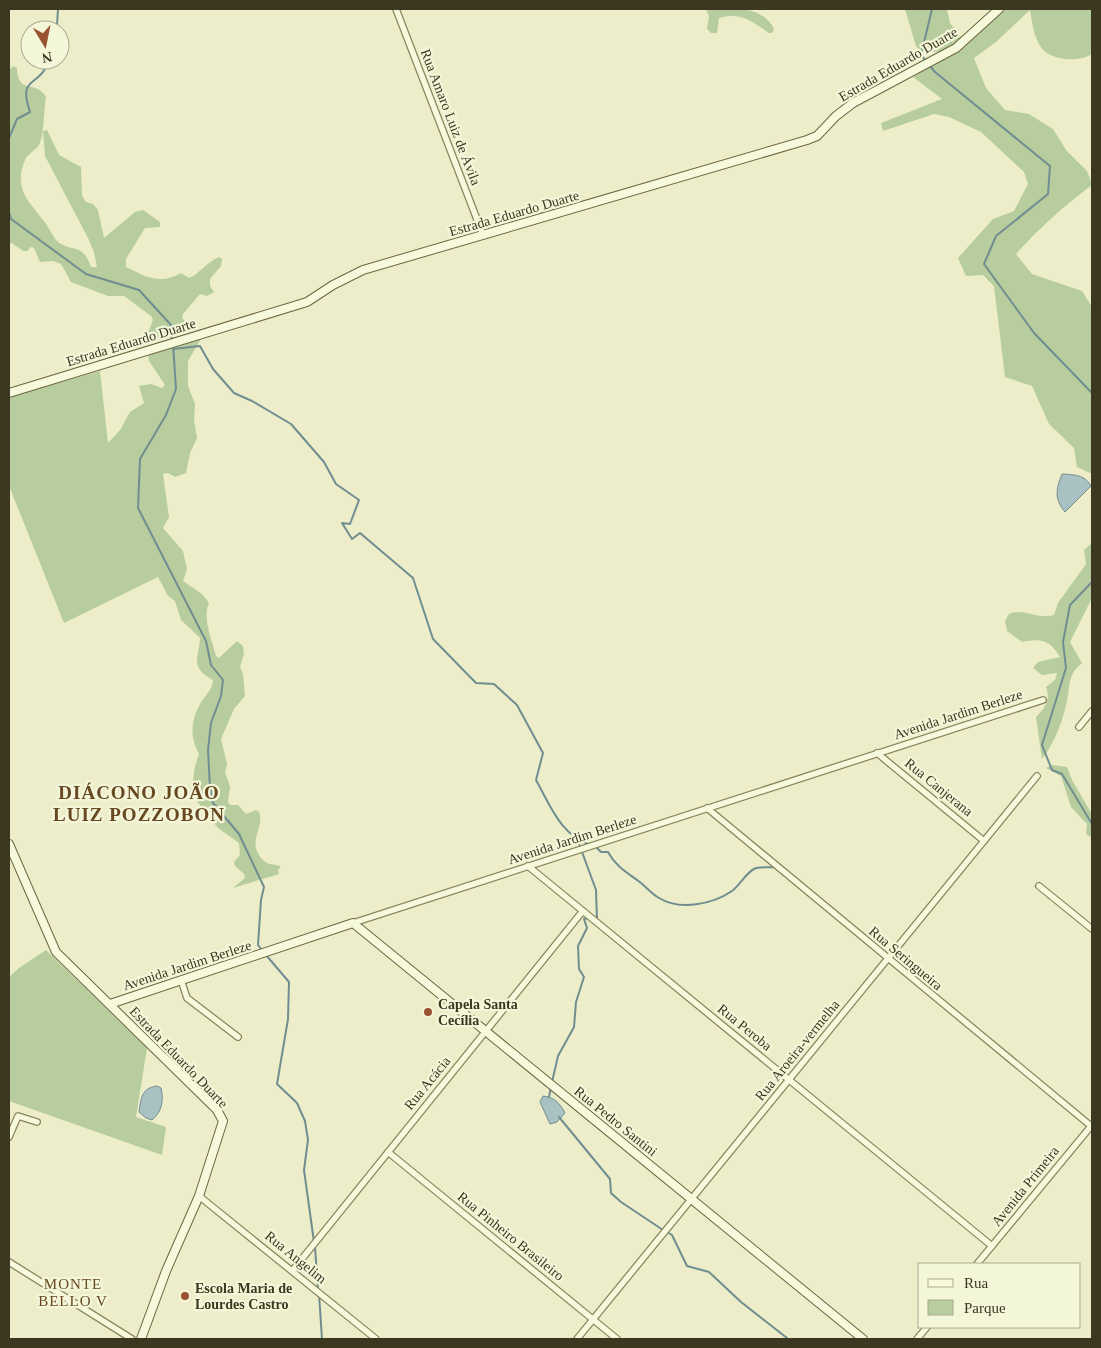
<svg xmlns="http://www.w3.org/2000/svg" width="1101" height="1348" font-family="Georgia,serif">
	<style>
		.green { fill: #b7cd9d }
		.water { fill: #aac1c3; stroke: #708e91 }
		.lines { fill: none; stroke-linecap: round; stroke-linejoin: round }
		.stream { stroke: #708e91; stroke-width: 2 }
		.street-casing { stroke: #8a855e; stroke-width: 8 }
		.secondary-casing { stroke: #6c6641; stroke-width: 10 }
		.street { stroke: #f7f9dd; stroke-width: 5.5 }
		.secondary { stroke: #f7f9dd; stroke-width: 8 }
		.poi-dot { fill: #99522f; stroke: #f4f6d9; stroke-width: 2 }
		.labels { text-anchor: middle; stroke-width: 4.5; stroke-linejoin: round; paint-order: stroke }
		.street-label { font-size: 14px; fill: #3b3721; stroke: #f4f6d9 }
		.poi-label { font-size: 14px; font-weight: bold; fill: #3b3721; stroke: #f4f6d9; text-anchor: start }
		.neighbourhood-label { font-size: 15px; letter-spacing: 1px; fill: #674821; stroke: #f4f6d9 }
		.district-label { font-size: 19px; font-weight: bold; letter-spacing: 1px; fill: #674821; stroke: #f4f6d9 }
	</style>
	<rect width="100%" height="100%" fill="#edeec9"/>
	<g class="green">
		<path d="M706,9C729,9 762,4 774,29L772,33H769C751,21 741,12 719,18L717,33H711L707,29L709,16Z"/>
		<path d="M905,9H947L950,23L962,38C951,52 936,53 920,51L916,46Z"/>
		<path d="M1004,9H1092V54C1078,63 1047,61 1039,44C1033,33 1032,21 1030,10L996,42L974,58L986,88L1005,110L1029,114L1053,129L1066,150L1087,171L1092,185C1066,204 1037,230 1016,254L1032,274L1082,291L1092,307V474L1077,467L1074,448L1049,424L1032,386L1005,377L994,286L983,275L966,276L958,258L993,219L1014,211L1028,184L1024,172L981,132L949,117L934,114L883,131L881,123L942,99L913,77L960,48Z"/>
		<path d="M13,66L17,68C18,96 36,79 46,97C44,109 44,133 40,143C37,150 28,153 25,160C13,189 29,201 44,221C49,227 52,236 57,241C71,253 83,242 91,267H97L94,252L88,238L45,156L43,131L47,130L59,155L81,167L82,196L86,202L93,204L98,210L104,238L135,212L143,210L160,222V227L145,228L126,259V267C146,277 160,285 181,273L189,278C198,275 207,262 219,257L222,259L221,266L210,279V286L214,292L207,296L200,294L183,314L182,318L192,327L190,331C178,334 159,344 147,335L153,320L151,316L124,296H108L71,282L61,264L53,261L40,262L34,248L30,247L28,251H23L12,243L9,244V71Z"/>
		<path d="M202,337L188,361V386L195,404L194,420L197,438L190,453L186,473L175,477L168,473L163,474L169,517L163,528L183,551L187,569L183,581L202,594L209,603C202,619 212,639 216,656L219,658L237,641L243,646L244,654L240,667L243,674L245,696L234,709L221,739L227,764L225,772L230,787L228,802L230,805H238L246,814L256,810L259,812C266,827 245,841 263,860C268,866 275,863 281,867L278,870L279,874L233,888L245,878L244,874L235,866L234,862L240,855L239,843L218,828L191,794L195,766L199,754C189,737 191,718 202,701C206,695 213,688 213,680C189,667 199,659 200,638L181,620L175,601L168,596L158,577L64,623L9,486V397L100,371L108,443L120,430L130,412L144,403L139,386L151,384L162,388L165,385L149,361L148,353Z"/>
		<path d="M1092,543V598L1070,642L1082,663C1066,676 1071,687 1066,705C1062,723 1053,746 1042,759L1036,717C1045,708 1051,700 1046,687L1055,680L1057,673L1042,675L1033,668L1038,662L1060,657C1050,640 1041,638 1022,642L1007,631L1005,621L1009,614C1024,607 1038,620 1054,615L1058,603L1086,564L1084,550Z"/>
		<path d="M1052,765L1067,767L1072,780L1092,814V838L1086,834L1087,824L1071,807L1061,776L1046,768Z"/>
		<path d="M46,950L147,1048L136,1117L166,1127L162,1155L9,1101V977L19,968Z"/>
	</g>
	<g class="water">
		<path d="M1062,474C1074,475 1084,474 1091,486L1065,512C1054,499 1056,489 1062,474Z"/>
		<path d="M157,1086L161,1088C164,1100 162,1112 152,1120L146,1118L139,1112C141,1099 141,1088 157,1086Z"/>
		<path d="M543,1096C554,1097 560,1103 565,1113L557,1122L550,1124L540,1102Z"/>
	</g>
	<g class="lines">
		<g class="stream">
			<path d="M55,30L57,25L58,9"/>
			<path d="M926,61L921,55L932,9"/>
			<path d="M929,65L935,72L1050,166L1048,194L996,236L984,264L1034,333L1092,393"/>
			<path d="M9,138L17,119L30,112C17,74 40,89 49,60"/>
			<path d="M9,212L11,219L86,274L139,290L171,325L172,340"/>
			<path d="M173,344L176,389L166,415L140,459L138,508L206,641L211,665L223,680L221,696L211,723L208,750L210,787L213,803L239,834L264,887L261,900L258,945L262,950"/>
			<path d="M173,349L200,346L213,369L234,393L252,401L291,424L324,462L336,484L359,500L350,524L342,523L352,539L360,533L413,578L433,639L476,683L494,684L517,705L543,753L536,780C550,805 561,836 591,845"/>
			<path d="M1092,582L1070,605L1063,642L1066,668L1042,745L1052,770L1062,774L1092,824"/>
			<path d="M578,841L596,890L597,920"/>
			<path d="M595,846L601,852H608C616,867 628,873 641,883C647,888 652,894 659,898C680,911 713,904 732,891C740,885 746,873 754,869C760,866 769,868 776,867"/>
			<path d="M266,955L289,982L288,1019L277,1084L297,1103L305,1121L308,1140L304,1170L314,1242"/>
			<path d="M552,1082L558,1056L574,1027L576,1002L584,977L579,969L578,946L587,928L584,919L588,918"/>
			<path d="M549,1097L551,1087"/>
			<path d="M559,1117L610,1179L611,1193L621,1202L663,1230"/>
			<path d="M667,1232L672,1235L687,1266L709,1272L741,1302L787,1338"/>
			<path d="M315,1247L318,1290"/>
			<path d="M319,1294L322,1339"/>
		</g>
		<defs>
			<g id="street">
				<path d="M396,9L483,235"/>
				<path d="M1079,727L1092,711"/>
				<path d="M877,753L984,841"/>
				<path d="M707,808L1091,1126"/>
				<path d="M528,866L992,1246"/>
				<path d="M1039,886L1092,929"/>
				<path d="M353,923L1043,700"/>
				<path d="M181,980L187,998L238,1037"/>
				<path d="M9,1137L18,1116L37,1122"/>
				<path d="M388,1152L617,1339"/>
				<path d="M199,1196L376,1339"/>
				<path d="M9,1262L132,1339"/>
				<path d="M977,1264L1092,1125"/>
				<path d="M293,1270L582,912"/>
				<path d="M577,1339L1037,776"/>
				<path d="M917,1339L927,1327"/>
			</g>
			<g id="secondary">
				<path d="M9,393L307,302L333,285L363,270L807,140L817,136L836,116L853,103L956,48L999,9"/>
				<path d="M9,844L56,952L217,1110L223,1121L199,1196L166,1271L141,1339"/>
				<path d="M110,1004L353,923L863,1339"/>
			</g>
		</defs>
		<use href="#street" class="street-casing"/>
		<use href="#secondary" class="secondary-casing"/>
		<use href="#street" class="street"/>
		<use href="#secondary" class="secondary"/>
	</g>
	<g class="poi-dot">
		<circle cx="428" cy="1012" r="5"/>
		<circle cx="185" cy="1296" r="5"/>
	</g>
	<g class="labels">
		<g class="street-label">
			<text transform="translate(898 64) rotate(-30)" y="5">Estrada Eduardo Duarte</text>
			<text transform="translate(451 117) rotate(69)" y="5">Rua Amaro Luiz de Ávila</text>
			<text transform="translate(514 213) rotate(-16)" y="5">Estrada Eduardo Duarte</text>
			<text transform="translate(131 342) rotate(-17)" y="5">Estrada Eduardo Duarte</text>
			<text transform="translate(958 714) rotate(-18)" y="5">Avenida Jardim Berleze</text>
			<text transform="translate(939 787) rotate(39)" y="5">Rua Canjerana</text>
			<text transform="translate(572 839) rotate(-18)" y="5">Avenida Jardim Berleze</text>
			<text transform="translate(906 958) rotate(40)" y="5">Rua Seringueira</text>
			<text transform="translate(187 965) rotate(-18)" y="5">Avenida Jardim Berleze</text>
			<text transform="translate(745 1027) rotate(39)" y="5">Rua Peroba</text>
			<text transform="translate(797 1050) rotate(-51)" y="5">Rua Aroeira-vermelha</text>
			<text transform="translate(179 1057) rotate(46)" y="5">Estrada Eduardo Duarte</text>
			<text transform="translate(427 1083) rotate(-51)" y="5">Rua Acácia</text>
			<text transform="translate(616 1121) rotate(39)" y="5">Rua Pedro Santini</text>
			<text transform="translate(1025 1186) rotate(-51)" y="5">Avenida Primeira</text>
			<text transform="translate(511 1236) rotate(39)" y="5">Rua Pinheiro Brasileiro</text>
			<text transform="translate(296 1257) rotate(39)" y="5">Rua Angelim</text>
		</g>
		<g class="poi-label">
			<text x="438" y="1009">Capela Santa<tspan x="438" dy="16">Cecília</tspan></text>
			<text x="195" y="1293">Escola Maria de<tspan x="195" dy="16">Lourdes Castro</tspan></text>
		</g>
		<g class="neighbourhood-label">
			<text x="73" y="1289">MONTE<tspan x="73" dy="17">BELLO V</tspan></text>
		</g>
		<g class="district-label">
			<text x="139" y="799">DIÁCONO JOÃO<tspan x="139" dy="22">LUIZ POZZOBON</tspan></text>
		</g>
	</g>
	<rect width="1101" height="1348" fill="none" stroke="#3b3721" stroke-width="20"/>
	<rect x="918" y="1263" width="162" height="65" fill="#f4f6d9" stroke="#aaaa8f"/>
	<rect x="928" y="1279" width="25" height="8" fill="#f7f9dd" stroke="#aaaa8f"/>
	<text x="964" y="1288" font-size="15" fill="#3b3721">Rua</text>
	<rect x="928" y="1300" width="25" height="15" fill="#b7cd9d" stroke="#aaaa8f"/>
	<text x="964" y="1313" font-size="15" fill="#3b3721">Parque</text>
	<g transform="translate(45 45) rotate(170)"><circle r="24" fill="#f4f6d9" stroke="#aaaa8f"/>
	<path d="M0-4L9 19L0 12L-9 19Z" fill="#99522f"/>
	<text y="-8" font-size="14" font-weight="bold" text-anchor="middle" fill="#3b3721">N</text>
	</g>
</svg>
